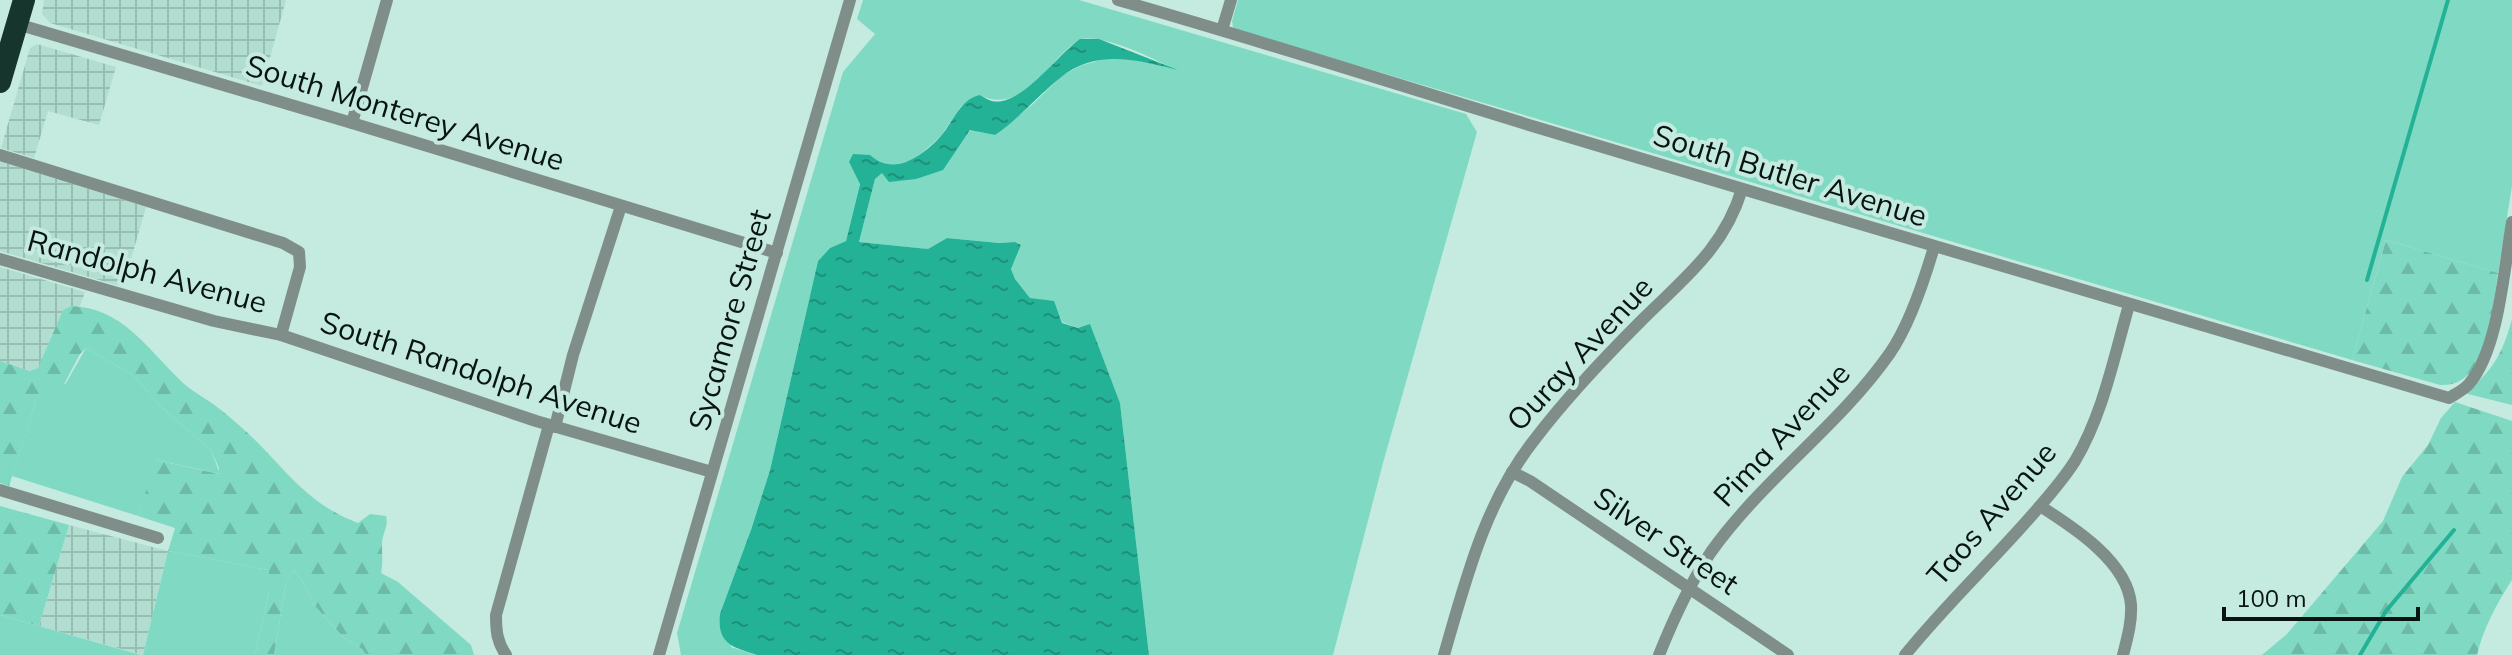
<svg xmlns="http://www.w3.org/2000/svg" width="2512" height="655" font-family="Mulish,sans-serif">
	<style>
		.industrial { fill: url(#industrial-grid) }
		.green { fill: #80dac3 }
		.forest { fill: url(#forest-firs) }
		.water { fill: url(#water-ripples) }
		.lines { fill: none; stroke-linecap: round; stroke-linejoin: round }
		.stream { stroke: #24b297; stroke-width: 4 }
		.street { stroke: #808e8a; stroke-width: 12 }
		.highway { stroke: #15352d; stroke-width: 22 }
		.labels { text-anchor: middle; stroke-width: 8; stroke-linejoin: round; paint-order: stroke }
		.street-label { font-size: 30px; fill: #071411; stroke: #c5eadf }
	</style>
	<defs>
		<pattern id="industrial-grid" width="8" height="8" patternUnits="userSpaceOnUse" patternTransform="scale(2)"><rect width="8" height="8" fill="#b2ded1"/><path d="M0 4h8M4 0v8" fill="none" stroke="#98beb2"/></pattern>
		<pattern id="forest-firs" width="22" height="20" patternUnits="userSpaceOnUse" patternTransform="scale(2)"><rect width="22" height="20" fill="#80dac3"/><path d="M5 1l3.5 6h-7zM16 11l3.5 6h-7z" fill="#6dbaa6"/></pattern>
		<pattern id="water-ripples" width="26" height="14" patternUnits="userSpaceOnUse" patternTransform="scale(2)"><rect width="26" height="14" fill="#24b297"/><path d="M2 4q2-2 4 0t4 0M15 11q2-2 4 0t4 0" fill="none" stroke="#1d907a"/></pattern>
	</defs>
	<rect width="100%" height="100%" fill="#c5eadf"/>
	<g class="industrial">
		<path d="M44,0H286L262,86L50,23L42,14Z"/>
		<path d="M37,44L116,67L99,125L48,111L34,158L1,148L30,48Z"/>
		<path d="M0,161L146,207L123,287L0,251Z"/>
		<path d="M0,267L85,292L80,306H71L63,310L43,359L38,368L30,371L0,361Z"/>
		<path d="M69,525L168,551L143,655L39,626Z"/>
	</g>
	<g class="green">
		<path d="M863,0H1079L1466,114L1477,132L1383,463L1333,655H1149L1120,403L1090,325L1078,328L1062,322C1059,308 1044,301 1030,298L1015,279L1011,269L1021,245L1015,242L1000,243L947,238L928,249L859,242L875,179L882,172L886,175L960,143L971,130L995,135L1033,104L1061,76L1080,66L1107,58H1128L1171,68C1152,57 1104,35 1082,39C1075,41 1068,48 1062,54C1040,76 1015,113 980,95L961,106L941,136L914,160L893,165L877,162H849L860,183L846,241L830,248L818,261L770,470L751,530L731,647L757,655H681L677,633L843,72L875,34L857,19Z"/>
		<path d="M1238,0H2512V186L2498,273L2386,240L2352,360L1237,30L1233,27L1232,21Z"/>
		<path d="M86,348L134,376L160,406L211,450L220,474L157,460L138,516L12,476L36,401L66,383Z"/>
		<path d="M168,551L269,570V591L255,655H143Z"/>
		<path d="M294,570L305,585L313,604L344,638L362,649L366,655H274L286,582Z"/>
		<path d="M0,615L141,655H0Z"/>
	</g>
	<g class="forest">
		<path d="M2386,240L2498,273C2492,308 2490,388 2440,385L2352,360Z"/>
		<path d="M71,306C121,307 147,348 179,379C188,389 202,396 213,404C223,411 232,419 241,427C283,464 302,502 358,523L370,514L386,516C389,527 382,533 382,544C382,555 383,563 381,573L398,582L471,645L474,655H366L362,649L344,638L313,604L305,585L294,570L286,582L274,655H255L269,591V570L168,551L175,528L138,516L156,460L219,474V468L211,450L160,406L134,376L86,348L80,354L56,399L44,405L36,401L9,486L0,483V361L30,371L38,368L63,310Z"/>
		<path d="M2512,319V405L2464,393C2492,373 2503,353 2512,319Z"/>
		<path d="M2455,402L2512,421V580C2497,603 2483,629 2477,655H2262L2287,634L2383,521L2402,477L2428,445L2441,418Z"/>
		<path d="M0,506L69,525L39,626L0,615Z"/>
	</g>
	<path class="water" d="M1080,39H1099L1178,70C1137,60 1096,48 1060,78C1037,96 1019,119 995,135L970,130L943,170L916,179L889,182L882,173L875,179L859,242L928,249L947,238L999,243L1015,242L1021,245L1011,269L1015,279L1030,298L1054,301L1062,323L1078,328L1090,324L1120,403L1149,655H757C732,647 717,644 720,614L751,530L770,470L818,261L830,248L846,241L860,184L849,162L853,154L870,155C894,177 923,156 941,136C954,121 959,100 980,95C984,97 988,100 992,101C1020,108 1058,54 1080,39Z"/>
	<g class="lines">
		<g class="stream">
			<path d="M2367,280L2448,0"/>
			<path d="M2360,655L2386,611L2454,530"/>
		</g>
		<g class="street">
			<path d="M1118,0C1259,40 1398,85 1539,128C1842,219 2145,309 2449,398C2455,394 2464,390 2469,384C2499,349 2504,268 2512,222"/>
			<path d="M17,24L352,123L777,253"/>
			<path d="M1222,30L1231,0"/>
			<path d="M352,123L387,0"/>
			<path d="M0,155L283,243L299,252L300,267L281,335"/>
			<path d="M0,259L214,321L281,335L536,421L712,472"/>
			<path d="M555,427L573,355L621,206"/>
			<path d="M1512,472L1530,481L1788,655"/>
			<path d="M0,490L158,538"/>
			<path d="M2040,506C2073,527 2128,562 2131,605C2132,622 2127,639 2123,655"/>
			<path d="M506,655C497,642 496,631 496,615L549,425"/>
			<path d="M659,655L850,0"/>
			<path d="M1444,655C1466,579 1485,502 1535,439C1567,397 1603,359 1640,322C1683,279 1724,249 1742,189"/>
			<path d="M1659,655C1673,620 1690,583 1711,552C1763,479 1839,426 1890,353C1910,324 1924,281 1934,247"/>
			<path d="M1905,655C1942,609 1985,568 2025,523C2042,504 2061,483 2075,461C2103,414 2114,357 2129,305"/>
		</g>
		<path class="highway" d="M0,82L24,0"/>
	</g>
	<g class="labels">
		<g class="street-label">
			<text transform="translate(405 113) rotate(17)" y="10">South Monterey Avenue</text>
			<text transform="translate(1790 176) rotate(17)" y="10">South Butler Avenue</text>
			<text transform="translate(147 272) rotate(15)" y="10">Randolph Avenue</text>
			<text transform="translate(730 320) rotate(-74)" y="10">Sycamore Street</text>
			<text transform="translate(1580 354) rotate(-47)" y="10">Ouray Avenue</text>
			<text transform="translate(481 373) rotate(18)" y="10">South Randolph Avenue</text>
			<text transform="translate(1782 435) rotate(-47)" y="10">Pima Avenue</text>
			<text transform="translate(1992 514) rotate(-49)" y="10">Taos Avenue</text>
			<text transform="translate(1666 541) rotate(34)" y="10">Silver Street</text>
		</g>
	</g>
	<path d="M2224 607v12h194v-12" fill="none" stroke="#071411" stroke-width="4"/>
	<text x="2236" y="607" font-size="24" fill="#071411" stroke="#c5eadf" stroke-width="6" paint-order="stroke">100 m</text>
</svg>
